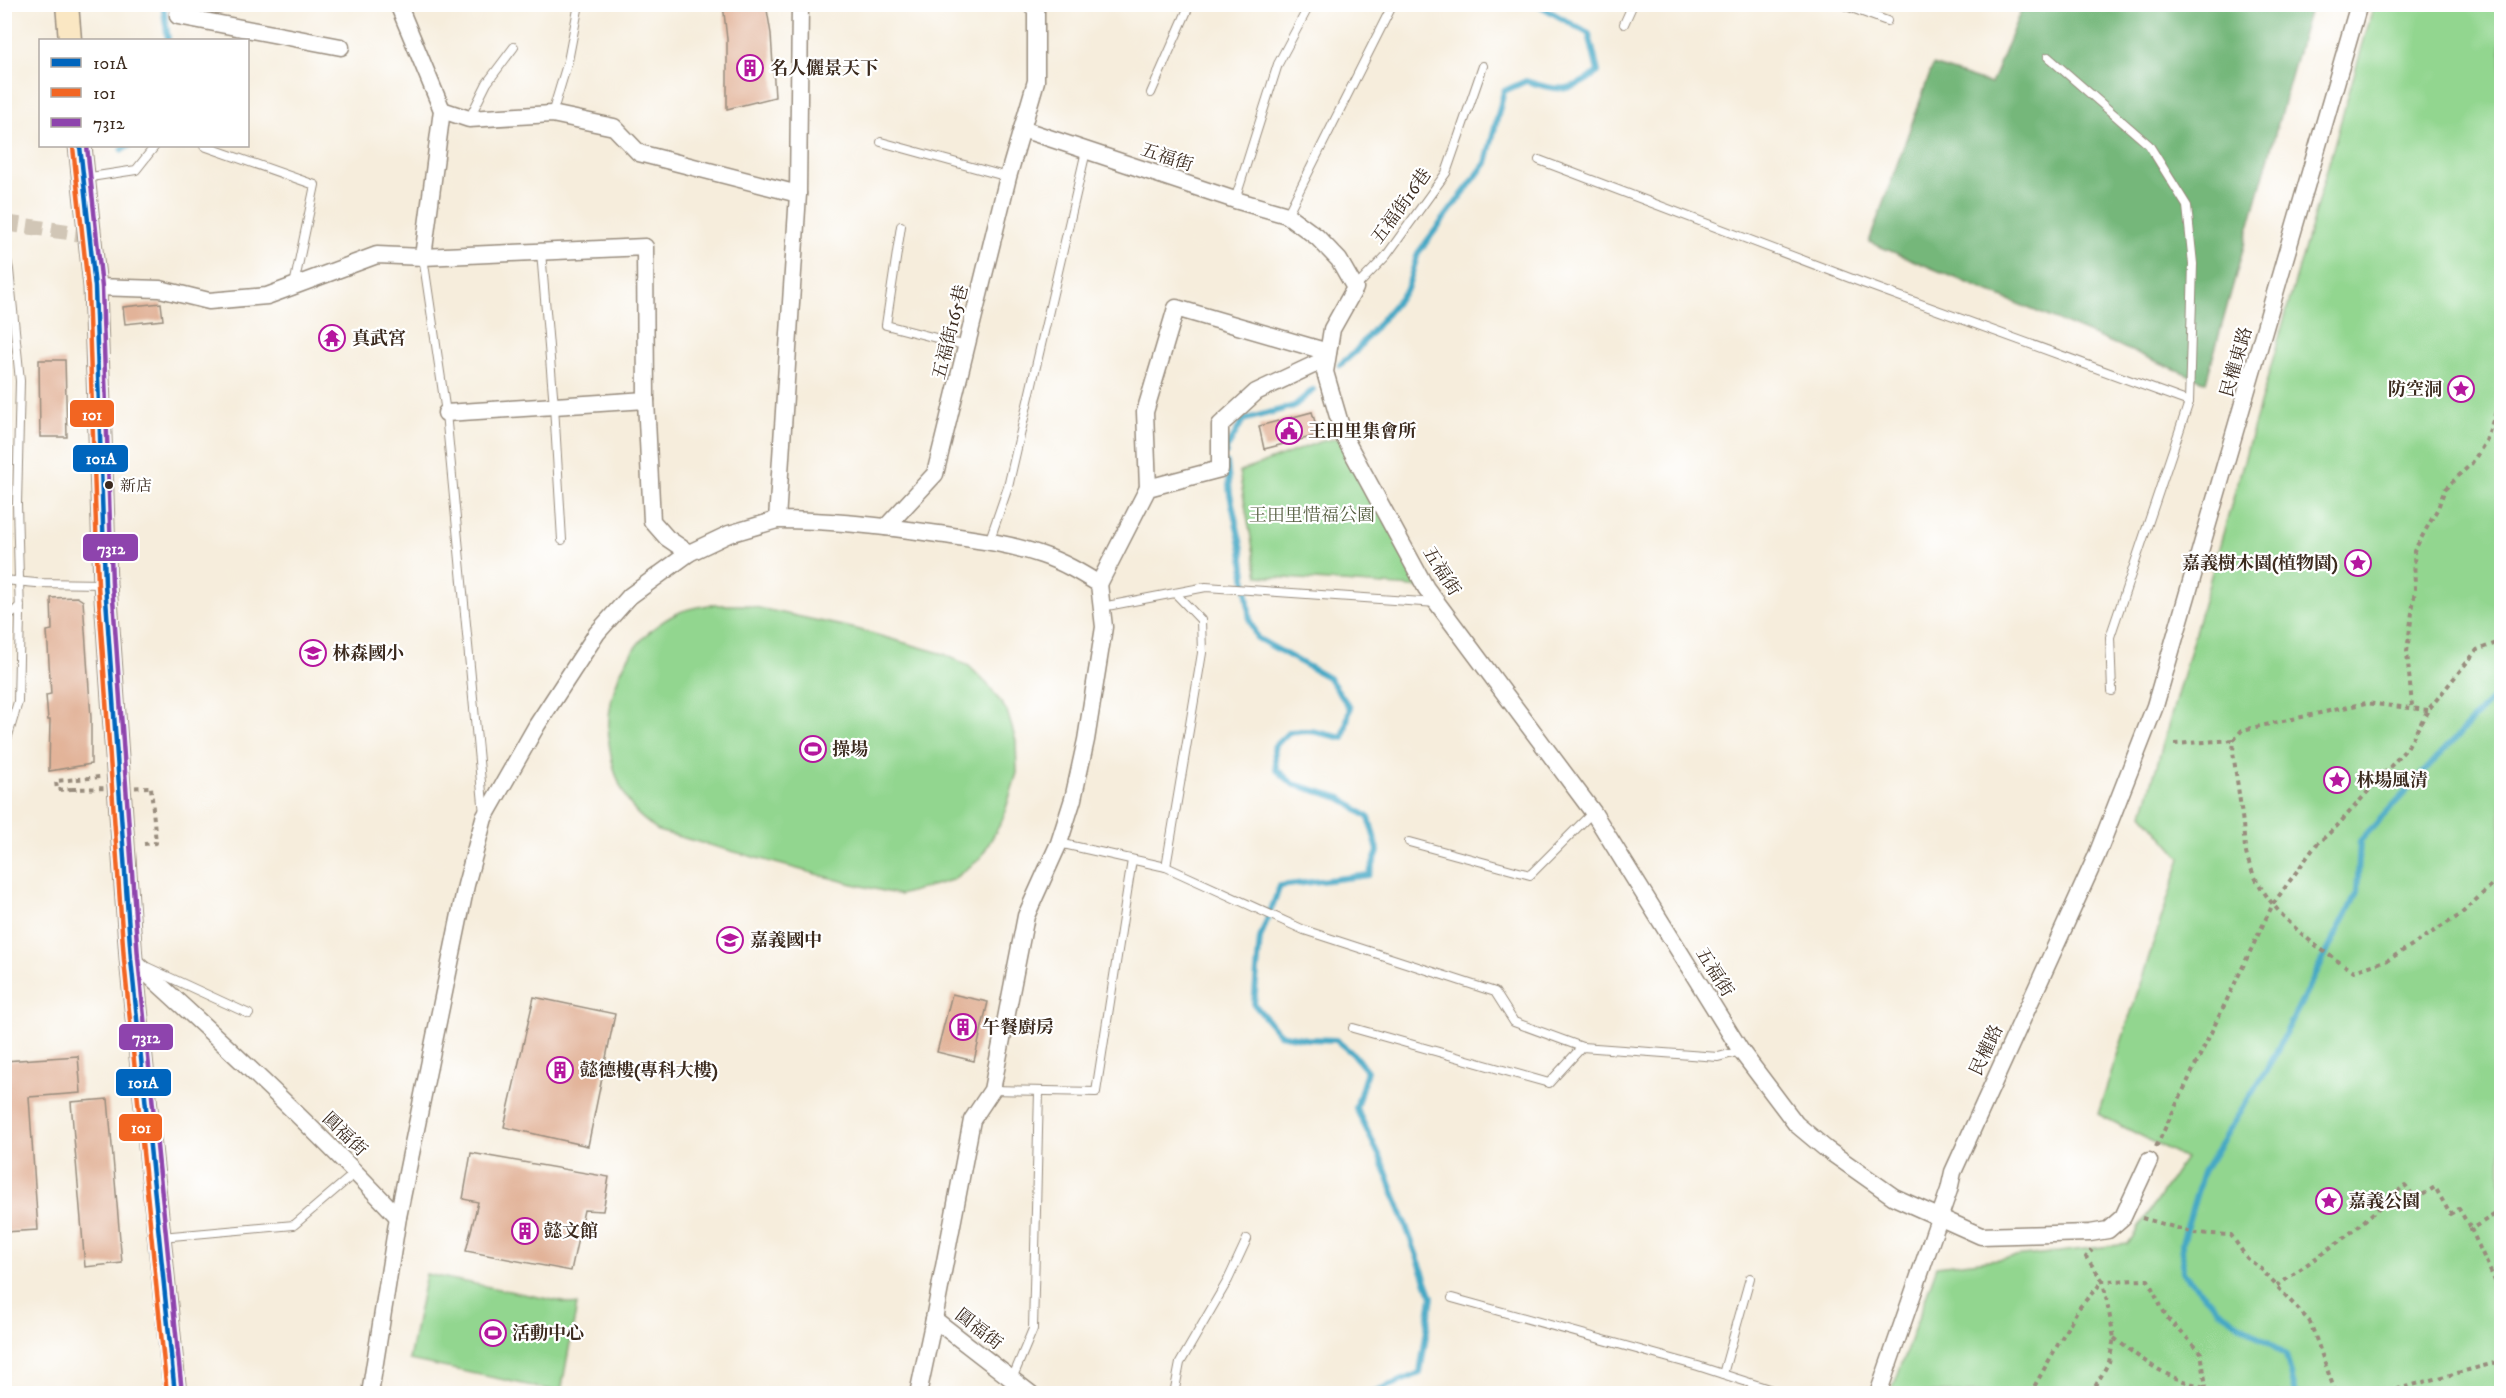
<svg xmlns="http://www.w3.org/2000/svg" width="2506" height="1398" font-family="'IM FELL DW Pica','Noto Serif TC',serif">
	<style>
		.green { fill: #92d68f; stroke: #668056; stroke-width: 1.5 }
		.forest { fill: #75b77a; stroke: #58704c; stroke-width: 1.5 }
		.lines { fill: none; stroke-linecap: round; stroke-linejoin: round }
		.stream { stroke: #45a8c5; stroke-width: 6 }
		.building { fill: #e2b399 }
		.minor-tunnel { stroke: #d1c6b6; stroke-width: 16; stroke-dasharray: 16 8; stroke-linecap: butt }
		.service-casing { stroke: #988c7d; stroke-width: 10 }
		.minor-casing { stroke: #988c7d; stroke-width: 19 }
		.secondary-casing { stroke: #988c7d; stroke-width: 25 }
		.path { stroke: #988c7d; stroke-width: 4; stroke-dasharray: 4.5 4.5; stroke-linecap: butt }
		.service { stroke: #fff; stroke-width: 8 }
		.minor { stroke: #fff; stroke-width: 16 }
		.secondary { stroke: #fae7c3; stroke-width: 22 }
		.path-bridge { stroke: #988c7d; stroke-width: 4; stroke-dasharray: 4.5 4.5; stroke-linecap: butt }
		.bus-1-casing { stroke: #fff; stroke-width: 9 }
		.bus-2-casing { stroke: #fff; stroke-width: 9 }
		.bus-3-casing { stroke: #fff; stroke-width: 9 }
		.bus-1 { stroke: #0065bd; stroke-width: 4.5 }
		.bus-2 { stroke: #f26522; stroke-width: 4.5 }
		.bus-3 { stroke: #8e44ad; stroke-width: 4.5 }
		.bus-dot { fill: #3b2a1e; stroke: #fff; stroke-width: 2 }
		.labels { text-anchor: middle; stroke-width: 4.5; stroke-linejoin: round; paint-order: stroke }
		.bus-label { font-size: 16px; fill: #3b2a1e; stroke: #fff; text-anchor: start }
		.poi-label { font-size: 18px; font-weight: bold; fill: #3b2a1e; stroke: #fff; text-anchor: start }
		.street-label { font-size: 18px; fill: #3b2a1e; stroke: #fff }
		.park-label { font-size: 18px; fill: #555e40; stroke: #fff }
		.line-badge { stroke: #fff; stroke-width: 2 }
		.badge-label { font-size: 16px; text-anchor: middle; font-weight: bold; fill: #fff }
	</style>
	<rect width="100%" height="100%" fill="#fff"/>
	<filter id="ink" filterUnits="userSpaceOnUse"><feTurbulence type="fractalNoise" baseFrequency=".0167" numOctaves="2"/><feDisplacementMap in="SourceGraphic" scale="12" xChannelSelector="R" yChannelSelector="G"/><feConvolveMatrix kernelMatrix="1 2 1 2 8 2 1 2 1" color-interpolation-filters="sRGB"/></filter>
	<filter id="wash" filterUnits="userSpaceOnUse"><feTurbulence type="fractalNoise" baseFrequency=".008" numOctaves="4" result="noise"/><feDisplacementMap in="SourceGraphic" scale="24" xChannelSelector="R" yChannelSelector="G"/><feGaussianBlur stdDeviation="1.35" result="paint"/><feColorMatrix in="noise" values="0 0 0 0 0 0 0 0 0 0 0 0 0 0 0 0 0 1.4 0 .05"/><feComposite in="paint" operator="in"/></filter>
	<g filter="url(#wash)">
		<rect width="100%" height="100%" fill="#f6eddc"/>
		<g class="green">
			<path d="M2374,5H2501V1393H1891L1937,1266L2128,1244L2185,1158L2098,1114L2181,858L2143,814Z"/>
			<path d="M1344,437L1426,588L1258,576L1239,472L1319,442Z"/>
			<path d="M709,605H745L852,628L944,654L969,666L989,686L1007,711L1016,741L1017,773L1002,821L980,859L952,880L900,895L849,883L658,831C650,824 640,818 634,810C588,747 605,647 678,613C687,608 699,607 709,605Z"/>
			<path d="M426,1274L577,1305L561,1392L409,1360Z"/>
		</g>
		<path class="forest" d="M2023,5H2311L2206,382L1869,242L1933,65L1991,84Z"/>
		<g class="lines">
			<g class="stream">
				<path d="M163,4L168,40"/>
				<path d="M122,150L129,146"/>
				<path d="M1340,365L1355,352L1407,289L1418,253L1486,163L1504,91L1526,81C1559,91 1569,94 1598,72L1589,34L1537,4"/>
				<path d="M1226,453V450L1243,420L1294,406L1313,390"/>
				<path d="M1227,463L1230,494L1242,550L1250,621L1257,638L1329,678L1350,708L1343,738L1311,731L1289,732L1274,747L1276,769L1293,784L1341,798L1369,818L1378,851L1369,875L1280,886L1260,938L1254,1004L1279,1034L1307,1039L1336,1040L1353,1054L1367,1071L1356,1108L1382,1161L1432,1297L1420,1373L1369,1394"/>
				<path d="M2296,1394L2286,1355L2219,1310L2183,1273L2182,1243L2203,1172L2270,1064L2357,893L2360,841L2502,688"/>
			</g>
		</g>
		<g id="blocks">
			<g class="building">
				<path d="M723,4H766L771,34L775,97L727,109V39Z"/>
				<path d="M161,303L163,320L125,324L123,307Z"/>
				<path d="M39,360H65L67,437H40Z"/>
				<path d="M1312,412L1319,435L1264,449L1259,426Z"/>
				<path d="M77,597L83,601L91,718V764L49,771L50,720H48L46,695L51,694L47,631L52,630L51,598Z"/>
				<path d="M952,994L988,1002L974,1061L937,1052Z"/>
				<path d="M534,997L615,1014L588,1146L504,1127Z"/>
				<path d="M78,1056L81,1093L29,1097L38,1230L4,1232V1061Z"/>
				<path d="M108,1099L122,1263L85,1267L71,1102Z"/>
				<path d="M471,1153L609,1177L603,1211L584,1210L571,1271L466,1251L478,1202L463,1199Z"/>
			</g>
		</g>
	</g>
	<g filter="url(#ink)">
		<use href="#blocks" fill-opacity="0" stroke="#988c7d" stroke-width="1.5"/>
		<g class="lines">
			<path class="minor-tunnel" d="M4,223L89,235"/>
			<defs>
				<g id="service">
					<path d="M1017,4L1035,11"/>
					<path d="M1841,4L1887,21"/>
					<path d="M1624,24L1633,4"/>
					<path d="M2048,57L2149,145L2187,206L2193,264L2189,402L2110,637L2112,691"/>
					<path d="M1151,93L1190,4"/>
					<path d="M552,114L568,61L579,4"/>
					<path d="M469,119L487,83L514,47"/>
					<path d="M881,142L1008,177"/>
					<path d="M204,146L315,185L294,285"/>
					<path d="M1539,160L1863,283L2189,402"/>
					<path d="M84,178L136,170L155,146"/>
					<path d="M1235,200L1278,64L1310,4"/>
					<path d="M1287,215L1393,4"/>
					<path d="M901,226L886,325L967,346"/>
					<path d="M4,245L9,270L20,381L17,504L20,615L18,702L4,749"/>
					<path d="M541,252L554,406L562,540"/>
					<path d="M423,257L446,413L484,814"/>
					<path d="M1355,288L1386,256L1446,173L1483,66"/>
					<path d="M989,542L1008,487L1086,151"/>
					<path d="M4,580L36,583L103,584"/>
					<path d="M1102,607L1206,587L1437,603"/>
					<path d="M4,621L20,606"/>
					<path d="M1409,842L1530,875L1593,812"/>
					<path d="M1059,843L1166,867L1304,930L1495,992L1514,1022L1582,1047"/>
					<path d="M1166,867L1202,653L1201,620L1175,593"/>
					<path d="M147,967L249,1014"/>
					<path d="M1353,1028L1549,1083L1582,1047L1718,1057L1741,1051"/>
					<path d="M992,1090L1096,1092L1132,860"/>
					<path d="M161,1237L294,1225L356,1172"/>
					<path d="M1452,1298L1698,1366L1784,1394"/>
					<path d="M1723,1374L1750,1278"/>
					<path d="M1012,1379L1033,1329L1039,1091"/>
					<path d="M1174,1394L1180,1363L1228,1280L1247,1239"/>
				</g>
				<g id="minor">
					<path d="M179,4L178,16L341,47"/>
					<path d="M398,4L442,110L423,257"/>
					<path d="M800,4L798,194L777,520C831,520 884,526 938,534C972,539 1008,543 1042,555C1063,562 1081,573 1099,584L1104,627L1086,740L1073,799L1059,843L1026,916L992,1090L972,1120L934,1319"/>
					<path d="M1036,4V81L1022,129L1235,200L1287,215L1317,237L1339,260L1355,288L1332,329L1325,372L1344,437L1426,588L1593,812L1741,1051L1796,1124L1826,1149L1894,1197L1981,1236L2090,1233L2108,1230L2123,1217L2149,1161"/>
					<path d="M442,110L469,119L552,114L614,127L639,153L798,194"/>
					<path d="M95,287L160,289L209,301L267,296L377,255L423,257L645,247L646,400L652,521L667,538L689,553"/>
					<path d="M446,413L646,400"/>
					<path d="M1148,488L1145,412L1176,308L1328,352"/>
					<path d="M886,527L935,474L1008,177L1022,129"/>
					<path d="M1099,584L1148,488L1220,469V425L1256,392L1326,359"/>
					<path d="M131,959C223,1042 313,1126 398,1217"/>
					<path d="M370,1394L398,1217L466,885L484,818L537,725L597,633L630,596L689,553L729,534L777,520"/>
					<path d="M918,1394L934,1319L1031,1394"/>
					<path d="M1878,1394L1949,1190L1953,1172L2096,857L2155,706L2359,4"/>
				</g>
				<g id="secondary">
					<path d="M67,4L70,40"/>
					<path d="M80,146L95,287L105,584L131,959L175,1394"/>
				</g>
			</defs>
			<use href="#service" class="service-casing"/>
			<use href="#minor" class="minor-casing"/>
			<use href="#secondary" class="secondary-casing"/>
			<g class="path">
				<path d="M2412,706L2407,652L2415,589L2414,551L2438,508L2445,489L2472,463L2486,441L2502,394"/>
				<path d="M2428,710L2366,703L2242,730L2234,740L2233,751C2236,775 2240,799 2243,824C2244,835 2244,849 2248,860C2262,906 2314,948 2354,971L2388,960L2460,915L2502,875"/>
				<path d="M2174,744L2234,740"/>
				<path d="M72,789L57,790L56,781L100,777"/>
				<path d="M144,844L156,843L151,787"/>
				<path d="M2156,1147L2273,904L2316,845L2337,826L2407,748L2428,710L2477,650L2502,641"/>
				<path d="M2502,1210L2471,1229L2502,1296"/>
				<path d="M2142,1218L2195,1233L2231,1235L2247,1258L2261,1269L2310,1322L2336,1394"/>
				<path d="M2277,1286L2348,1235L2405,1185L2416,1199L2435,1187L2450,1214L2459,1209L2471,1229"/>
				<path d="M2114,1338C2145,1362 2166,1379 2206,1387L2207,1394"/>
				<path d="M2030,1394L2078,1309L2103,1281L2086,1257L2092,1250"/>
				<path d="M2091,1394L2109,1362L2114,1338L2103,1281L2148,1280L2167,1318L2201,1352L2206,1387"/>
				<path d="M2379,1394L2502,1361"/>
			</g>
			<use href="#service" class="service"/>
			<use href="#minor" class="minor"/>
			<use href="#secondary" class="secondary"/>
			<path class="path-bridge" d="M72,789L151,787"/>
			<defs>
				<path id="bus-1" d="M80,146L95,287L105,584L131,959L175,1394"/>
				<path id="bus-2" d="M73,147L88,288L98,585L124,960L167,1394"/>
				<path id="bus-3" d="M87,146L102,287L112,584L138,958L182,1393"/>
			</defs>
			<use href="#bus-1" class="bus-1-casing"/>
			<use href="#bus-2" class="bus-2-casing"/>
			<use href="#bus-3" class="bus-3-casing"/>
			<use href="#bus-1" class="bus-1"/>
			<use href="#bus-2" class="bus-2"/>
			<use href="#bus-3" class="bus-3"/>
		</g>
	</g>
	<defs>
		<symbol id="building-ring" viewBox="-11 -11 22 22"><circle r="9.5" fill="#fff" stroke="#b5179e" stroke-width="1.5"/><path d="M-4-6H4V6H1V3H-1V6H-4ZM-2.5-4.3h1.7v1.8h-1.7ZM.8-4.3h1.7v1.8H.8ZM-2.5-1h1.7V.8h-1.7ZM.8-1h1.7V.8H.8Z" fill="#b5179e"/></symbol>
		<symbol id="temple-ring" viewBox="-11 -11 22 22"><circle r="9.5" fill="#fff" stroke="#b5179e" stroke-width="1.5"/><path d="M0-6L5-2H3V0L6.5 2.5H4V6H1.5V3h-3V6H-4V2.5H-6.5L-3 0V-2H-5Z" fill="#b5179e"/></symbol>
		<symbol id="sight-ring" viewBox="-11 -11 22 22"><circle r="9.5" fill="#fff" stroke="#b5179e" stroke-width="1.5"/><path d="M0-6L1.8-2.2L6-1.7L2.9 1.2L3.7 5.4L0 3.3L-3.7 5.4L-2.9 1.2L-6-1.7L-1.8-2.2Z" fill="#b5179e"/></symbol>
		<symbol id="civic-ring" viewBox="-11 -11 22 22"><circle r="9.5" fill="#fff" stroke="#b5179e" stroke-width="1.5"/><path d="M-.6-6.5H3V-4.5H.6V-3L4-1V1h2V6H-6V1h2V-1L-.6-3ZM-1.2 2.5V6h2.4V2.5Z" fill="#b5179e"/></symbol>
		<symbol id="school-ring" viewBox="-11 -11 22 22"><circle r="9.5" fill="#fff" stroke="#b5179e" stroke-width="1.5"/><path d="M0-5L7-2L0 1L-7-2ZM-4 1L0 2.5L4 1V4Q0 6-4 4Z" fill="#b5179e"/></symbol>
		<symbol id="stadium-ring" viewBox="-11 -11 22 22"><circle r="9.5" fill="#fff" stroke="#b5179e" stroke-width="1.5"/><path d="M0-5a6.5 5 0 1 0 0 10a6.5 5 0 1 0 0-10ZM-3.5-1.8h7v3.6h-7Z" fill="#b5179e"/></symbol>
	</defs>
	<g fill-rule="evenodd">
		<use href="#building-ring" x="735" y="53" width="30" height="30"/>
		<use href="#temple-ring" x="317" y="323" width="30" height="30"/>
		<use href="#sight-ring" x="2446" y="374" width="30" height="30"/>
		<use href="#civic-ring" x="1274" y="416" width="30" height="30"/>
		<use href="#sight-ring" x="2343" y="548" width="30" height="30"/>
		<use href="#school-ring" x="298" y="638" width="30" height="30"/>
		<use href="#stadium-ring" x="798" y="734" width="30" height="30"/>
		<use href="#sight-ring" x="2322" y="765" width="30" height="30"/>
		<use href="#school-ring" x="715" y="925" width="30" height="30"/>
		<use href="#building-ring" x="948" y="1012" width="30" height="30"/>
		<use href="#building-ring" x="545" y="1055" width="30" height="30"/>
		<use href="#sight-ring" x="2314" y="1186" width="30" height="30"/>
		<use href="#building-ring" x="510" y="1216" width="30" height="30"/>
		<use href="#stadium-ring" x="478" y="1318" width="30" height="30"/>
	</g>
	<circle class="bus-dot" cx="109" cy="485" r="5"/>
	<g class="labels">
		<g class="bus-label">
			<text x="120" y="491">新店</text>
		</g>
		<g class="poi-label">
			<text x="770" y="74">名人儷景天下</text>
			<text x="352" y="344">真武宮</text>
			<text x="2442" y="395" text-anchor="end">防空洞</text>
			<text x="1308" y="437">王田里集會所</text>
			<text x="2338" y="569" text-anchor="end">嘉義樹木園(植物園)</text>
			<text x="332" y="659">林森國小</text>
			<text x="832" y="755">操場</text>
			<text x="2356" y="786">林場風清</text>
			<text x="750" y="946">嘉義國中</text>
			<text x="982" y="1033">午餐廚房</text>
			<text x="580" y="1076">懿德樓(專科大樓)</text>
			<text x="2348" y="1207">嘉義公園</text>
			<text x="544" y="1237">懿文館</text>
			<text x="512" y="1339">活動中心</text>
		</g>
		<g class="street-label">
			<text transform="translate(1167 157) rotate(18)" y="6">五福街</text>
			<text transform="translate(1401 206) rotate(-54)" y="6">五福街16巷</text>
			<text transform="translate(950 332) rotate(-76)" y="6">五福街165巷</text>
			<text transform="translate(2236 362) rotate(-74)" y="6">民權東路</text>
			<text transform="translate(1442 571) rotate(58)" y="6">五福街</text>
			<text transform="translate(1715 972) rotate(58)" y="6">五福街</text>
			<text transform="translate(1986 1050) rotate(-65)" y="6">民權路</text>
			<text transform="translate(345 1134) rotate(44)" y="6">圓福街</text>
			<text transform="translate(979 1329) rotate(38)" y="6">圓福街</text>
		</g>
		<g class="park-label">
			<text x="1312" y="521">王田里惜福公園</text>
		</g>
	</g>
	<g class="line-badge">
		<rect x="69" y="399" width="46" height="29" rx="6" fill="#f26522"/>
		<rect x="72" y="444" width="57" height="29" rx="6" fill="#0065bd"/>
		<rect x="82" y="533" width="57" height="29" rx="6" fill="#8e44ad"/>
		<rect x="118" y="1023" width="56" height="28" rx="6" fill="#8e44ad"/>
		<rect x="115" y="1068" width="57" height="29" rx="6" fill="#0065bd"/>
		<rect x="118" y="1113" width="45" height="29" rx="6" fill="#f26522"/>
	</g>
	<g class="badge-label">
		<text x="92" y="420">101</text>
		<text x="101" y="464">101A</text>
		<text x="111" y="554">7312</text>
		<text x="146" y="1043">7312</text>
		<text x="143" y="1088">101A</text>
		<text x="141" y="1133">101</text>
	</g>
	<rect width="2506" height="1398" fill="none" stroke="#fff" stroke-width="24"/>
	<rect x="39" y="39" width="210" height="108" fill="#ffffff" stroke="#b1aaa5" stroke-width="1.5"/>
	<rect x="51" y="58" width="30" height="9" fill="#0065bd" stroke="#b1aaa5" stroke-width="1.5"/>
	<text x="93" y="69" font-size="18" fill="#3b2a1e">101A</text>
	<rect x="51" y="88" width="30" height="9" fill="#f26522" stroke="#b1aaa5" stroke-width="1.5"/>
	<text x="93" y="99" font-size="18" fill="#3b2a1e">101</text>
	<rect x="51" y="118" width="30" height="9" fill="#8e44ad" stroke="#b1aaa5" stroke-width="1.5"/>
	<text x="93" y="129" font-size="18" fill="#3b2a1e">7312</text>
</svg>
